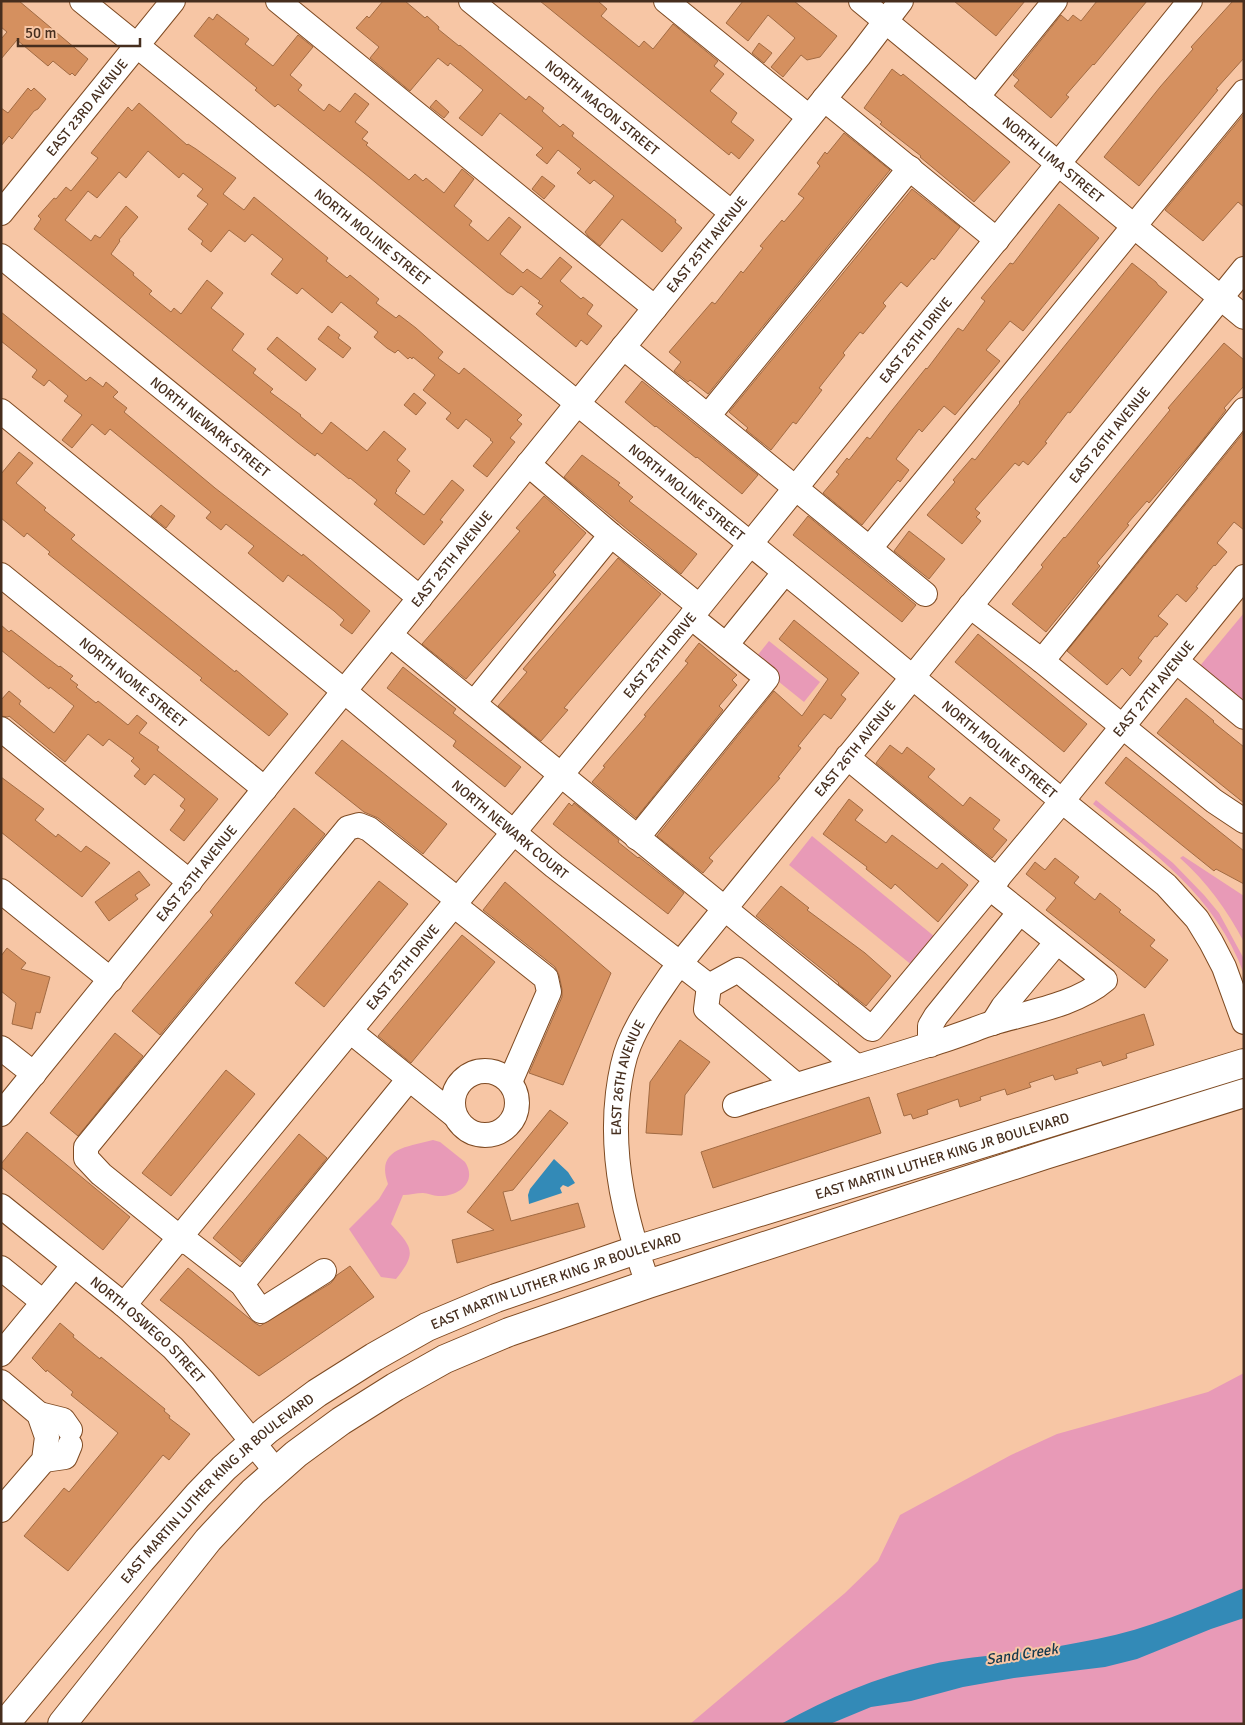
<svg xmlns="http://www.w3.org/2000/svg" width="1245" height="1725" font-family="Signika,sans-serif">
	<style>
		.green { fill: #e89ab7 }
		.water { fill: #338ab7 }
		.building { fill: #d5905f; stroke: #a26b43 }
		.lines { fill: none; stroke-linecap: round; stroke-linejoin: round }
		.minor-casing { stroke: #7e4a22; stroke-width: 26 }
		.major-casing { stroke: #7e4a22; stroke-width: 30 }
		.minor { stroke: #fff; stroke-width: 24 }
		.major { stroke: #fff; stroke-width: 28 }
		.labels { text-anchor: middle; stroke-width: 4; stroke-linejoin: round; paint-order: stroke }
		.street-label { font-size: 14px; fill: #462e1e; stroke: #f7c6a5 }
		.water-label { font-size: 15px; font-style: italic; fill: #13384c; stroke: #f7c6a5 }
	</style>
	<rect width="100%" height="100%" fill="#f7c6a5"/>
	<g class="green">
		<path d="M1244,613V703L1199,667Z"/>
		<path d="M769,641L820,682L804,702L753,661Z"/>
		<path d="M1096,800L1173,863L1204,895L1219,913L1244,959V974C1215,895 1155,854 1093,804Z"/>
		<path d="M812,836L935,937L913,966L789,865Z"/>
		<path d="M1183,856L1244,896V942C1227,910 1207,882 1180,858Z"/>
		<path d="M433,1140L440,1142L465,1162C478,1182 458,1197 438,1196C433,1196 428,1193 423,1193C416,1193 410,1195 403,1195L391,1224C413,1248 417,1253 396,1279L381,1277L349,1229L379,1199L388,1184C375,1148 408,1147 433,1140Z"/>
		<path d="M1244,1373V1724H690L845,1593L878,1561L900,1515L1011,1455L1057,1434L1208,1392Z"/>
	</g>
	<g class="water">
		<path d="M554,1159L568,1172L575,1183L568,1187L563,1185L560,1188L562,1193L529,1204L528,1195L530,1189Z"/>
		<path d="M1244,1588V1618L1211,1629L1137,1659L1105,1667L1014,1678L963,1687L911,1701L871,1707L830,1724H781C828,1698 877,1677 929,1665C959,1658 991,1656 1023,1652C1047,1648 1073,1644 1097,1639C1148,1629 1196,1608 1244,1588Z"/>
	</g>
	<g class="building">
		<path d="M1,1H19L88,59L75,76L72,73L70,75L53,61L48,66L17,40L1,59V39L7,32L1,27Z"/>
		<path d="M383,1H405L425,18L427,16L439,27L438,29L459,46L460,45L526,100L529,96L544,108L542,111L560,127L563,124L574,133L572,136L676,220L675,222L682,228L662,252L622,219L600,246L588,236L585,232L614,196L594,180L590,184L577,173L581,169L558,150L547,164L536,155L543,148L500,113L482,136L459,118L483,90L450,63L448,66L438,58L410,91L370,58L379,47L356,28L367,16L369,18Z"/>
		<path d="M540,1H598L607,9L601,16L639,47L644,41L653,49L673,24L718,61L714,66L724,74L710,91L737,113L731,122L754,140L739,159L731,152L729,155Z"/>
		<path d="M743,1H794L837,36L820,57L807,60L801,55L783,77L771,67L795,38L768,15L748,41L726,23Z"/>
		<path d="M954,1H1025L996,36Z"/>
		<path d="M1097,1H1147L1094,65L1093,64L1066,95L1069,97L1051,118L1014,86L1019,80L1013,75L1061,15L1068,21L1073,15L1081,21Z"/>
		<path d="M1233,1H1244V58L1216,89L1218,90L1139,186L1104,157L1160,87L1193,49L1191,47Z"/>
		<path d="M217,14L249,39L245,44L273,66L298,35L313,47L290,75L302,85L298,90L324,111L329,104L340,112L355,93L369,104L355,122L368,132L362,139L368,143L366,145L409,180L415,174L423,181L426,178L444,193L462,169L474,179L454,206L472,221L469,225L488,241L509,217L521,227L500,254L523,273L527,269L541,279L560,257L572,267L560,281L581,299L583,297L593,305L587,314L602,326L587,345L581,340L576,347L536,314L543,306L538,303L540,301L521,286L513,295L507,292L369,177L278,104L275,107L255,90L257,88L194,36L209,17L213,20Z"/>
		<path d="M759,43L772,53L764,63L752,53Z"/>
		<path d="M892,69L901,76L903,74L1010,162L974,202L920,157L921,156L880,124L882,122L864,108Z"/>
		<path d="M28,88L31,91L34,88L46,99L38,109L34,111L12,139L9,136L1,146V108L8,113Z"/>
		<path d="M436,100L449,112L444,118L430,107Z"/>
		<path d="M139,103L187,145L188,144L196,149L236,178L223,194L244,210L254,197L328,258L326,261L347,278L350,275L379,299L376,303L396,318L399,315L416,328L443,352L438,358L459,374L464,368L522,415L517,420L522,424L510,438L515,442L487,477L473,466L493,442L490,440L491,439L466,419L458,429L446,419L451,413L423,390L435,375L413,357L412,359L410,357L408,359L398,350L395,353L387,348L374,337L378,332L341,302L332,313L302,288L297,294L271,274L283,259L252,234L245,242L229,230L211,252L201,244L203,241L188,229L208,204L197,196L203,189L183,173L179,178L148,151L126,178L119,172L97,198L88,191L65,220L91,241L95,235L100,238L126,206L138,217L119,240L120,241L111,254L134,273L133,275L152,291L149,294L171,312L174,308L181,314L207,280L223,293L211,308L244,334L232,350L256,369L253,373L273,389L270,392L301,415L300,416L322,434L331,422L367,451L384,431L406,449L397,460L410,471L396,490L397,491L395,493L424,515L452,480L464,490L440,520L443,522L424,545L374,504L377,500L350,478L349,479L317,453L315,456L298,443L34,229L41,219L38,216L54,198L56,199L66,187L71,191L98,158L91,153L128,107L132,111Z"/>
		<path d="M1244,114V207L1238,202L1203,241L1165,210Z"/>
		<path d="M844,133L890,170L708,394L690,380L688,382L674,371L681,362L669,352L712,302L715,304L741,271L743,273L763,248L760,246L782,220L784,222L804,198L798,194L820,166L817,163L825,152L827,154Z"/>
		<path d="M542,176L555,186L544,199L532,189Z"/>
		<path d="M912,189L960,227L934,260L932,258L907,287L901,282L883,303L886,306L863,334L860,332L843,353L845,355L819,388L822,390L796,424L793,422L771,450L746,430L748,428L729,412Z"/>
		<path d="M1059,204L1099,238L1023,331L1010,321L986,350L1000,361L955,415L944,406L922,432L919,429L896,459L909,470L900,482L898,480L862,525L823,493L839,474L836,472L847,458L849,460L867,437L870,439L889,414L926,368L927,369L958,328L963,331L985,301L981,298L1010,263L1013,264Z"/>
		<path d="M1132,263L1156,282L1158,285L1167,292L1070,413L1068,412L1045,442L1047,443L1028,465L1023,461L1019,466L1015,463L975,509L980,513L976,517L981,521L962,544L927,515L955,482L953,480L972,458L975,460L1020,403L1019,402Z"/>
		<path d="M1,312L86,381L90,377L103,387L106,382L118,392L113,397L127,408L124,412L215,488L302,556L303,554L370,611L352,634L340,625L344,620L334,611L288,575L283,582L248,553L254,546L226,524L221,530L206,518L211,512L110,429L105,435L92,424L72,448L62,440L82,415L64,401L68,396L49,380L44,386L32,377L37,370L1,341Z"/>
		<path d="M328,326L340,335L338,338L351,348L343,358L318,339Z"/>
		<path d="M277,337L316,369L306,381L267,349Z"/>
		<path d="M1224,343L1244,360V386L1224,408L1226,410L1197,447L1149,503L1147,501L1127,524L1129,525L1097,563L1100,566L1046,632L1012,604L1043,567L1041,565L1064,537L1065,538L1170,410L1168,408Z"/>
		<path d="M642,381L758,475L742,494L697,457L696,458L656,426L655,427L625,402Z"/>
		<path d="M414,393L426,403L416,415L404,405Z"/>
		<path d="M1244,432V530L1234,522L1217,543L1227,552L1215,566L1214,565L1196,587L1198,588L1186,602L1177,594L1158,616L1168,624L1157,637L1155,636L1138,658L1142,661L1130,676L1122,668L1107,685L1067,651Z"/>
		<path d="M19,452L33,463L16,483L46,508L44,510L75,535L71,539L235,672L236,670L288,714L269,736L200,680L202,678L48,554L50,552L27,533L24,537L1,518V474Z"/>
		<path d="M582,455L620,483L618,485L633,497L629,501L697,554L681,574L564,477Z"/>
		<path d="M544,496L586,533L553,572L556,575L466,679L422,644L520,531L516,528Z"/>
		<path d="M161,505L175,516L166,528L151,516Z"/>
		<path d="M808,516L916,605L902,622L793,535Z"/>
		<path d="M909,531L945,559L929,579L894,551Z"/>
		<path d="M618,558L661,594L564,708L568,710L541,741L498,706L527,672L523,669Z"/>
		<path d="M794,620L859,673L841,695L846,699L831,719L824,714L798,746L801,748L778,777L780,778L709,858L713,861L703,873L657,836L774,691L802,716L828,679L779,639Z"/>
		<path d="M1,625L9,632L11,630L59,667L60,666L73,676L70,679L78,685L76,687L96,703L98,701L128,725L137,715L147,723L139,733L159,747L157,750L218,799L184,841L170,830L185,810L180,806L185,799L154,774L145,785L134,776L140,769L131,761L134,758L109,739L103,746L88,734L65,762L9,716L8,717L1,716V700L9,691L21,701L19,704L54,733L74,706L50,687L49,689L1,650Z"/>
		<path d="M978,634L1087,724L1064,752L955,662Z"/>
		<path d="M699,643L737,675L732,680L737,685L719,706L723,710L636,818L592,782L605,767L603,766L646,716L644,715L688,663L685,661Z"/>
		<path d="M403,667L456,709L453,713L521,767L505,787L453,746L456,741L387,688Z"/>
		<path d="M1186,698L1214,721L1213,722L1244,747V803L1157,733Z"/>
		<path d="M342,740L447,824L423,854L378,818L364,812L315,773Z"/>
		<path d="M890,745L902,754L907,747L935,769L928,777L963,806L970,797L1000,820L993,829L1007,840L992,858L876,763Z"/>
		<path d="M1126,757L1244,851V884L1216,869L1214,871L1105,783Z"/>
		<path d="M1,777L44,809L35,820L56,837L58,834L81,852L86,846L110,863L82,897L1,832Z"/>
		<path d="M849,799L863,810L855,820L886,843L892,835L937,869L942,863L968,885L938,922L895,884L891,889L866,869L867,867L823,834Z"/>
		<path d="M569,803L572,806L574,803L619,840L618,842L638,858L639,857L684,893L668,914L553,824Z"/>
		<path d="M294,808L325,834L160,1035L132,1011L213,915L210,912Z"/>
		<path d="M1055,858L1079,877L1074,883L1095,900L1100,893L1121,910L1119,912L1155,940L1150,946L1168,960L1145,988L1046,910L1056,898L1026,874L1035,862L1045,870Z"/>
		<path d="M139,871L150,885L135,895L138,899L109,921L95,902Z"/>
		<path d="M379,881L408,904L324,1007L295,983Z"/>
		<path d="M505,882L611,973L563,1085L529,1073L562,997V989L559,975L555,967L483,910Z"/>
		<path d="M781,886L809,908L807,910L865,953L891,976L866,1006L838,984L839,983L756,916Z"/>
		<path d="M462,935L495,962L411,1063L378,1036Z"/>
		<path d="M7,948L26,963L21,969L50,977L40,1013L36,1012L32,1029L12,1024L16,1003L1,991V956Z"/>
		<path d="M1144,1014L1154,1045L1126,1054L1127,1058L1103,1066L1101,1061L1076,1069L1078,1073L1055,1080L1053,1075L1029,1083L1031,1087L1007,1095L1005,1089L980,1097L981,1100L960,1107L958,1099L927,1110L928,1114L913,1119L911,1114L904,1116L897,1094Z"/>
		<path d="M115,1033L143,1056L78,1136L50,1113Z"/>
		<path d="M680,1040L710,1062L685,1095L682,1135L646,1133L650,1082Z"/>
		<path d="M226,1070L255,1094L171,1196L142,1173Z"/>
		<path d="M869,1097L881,1133L713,1188L701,1152Z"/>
		<path d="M550,1110L568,1123L513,1190L503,1192L511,1221L578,1203L585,1227L457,1263L452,1240L494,1230L467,1212Z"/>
		<path d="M27,1132L130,1217L103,1250L1,1167V1164Z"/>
		<path d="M299,1134L327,1158L242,1262L213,1238Z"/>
		<path d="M350,1266L374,1297L259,1376L160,1300L188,1268L255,1323L260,1326L331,1283L337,1275Z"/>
		<path d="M60,1323L74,1335L73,1337L100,1359L101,1357L165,1409L164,1411L170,1416L169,1418L190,1434L169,1460L163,1455L68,1571L24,1536L64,1488L69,1492L118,1433L71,1395L73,1392L47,1370L46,1372L32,1358Z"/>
	</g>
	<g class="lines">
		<defs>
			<g id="minor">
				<path id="s1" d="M82,1L806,589L1062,801L1166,885L1197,919L1211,942L1224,967L1244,1022"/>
				<path d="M278,1L655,308"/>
				<path id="s2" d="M471,1L732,213"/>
				<path d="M666,1L809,117"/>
				<path id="s3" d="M861,1L1244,317"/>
				<path d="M977,97L1055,1"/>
				<path d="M824,99L997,240"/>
				<path id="s4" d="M1,213L173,1"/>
				<path id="s5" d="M1,256L420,598"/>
				<path d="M623,347L925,594"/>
				<path id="s6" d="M1,411L344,691L554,866L709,986"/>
				<path d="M708,416L910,168"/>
				<path d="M528,464L611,535L699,606"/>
				<path d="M870,548L1244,92"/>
				<path id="s7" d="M1,575L265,789"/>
				<path d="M970,606L1042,661L1214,801L1244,821"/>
				<path id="s8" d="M390,635L872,1029L1062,801L1244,577"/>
				<path d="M726,645L785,572"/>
				<path d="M1042,661L1244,410"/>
				<path d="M1176,661L1244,717"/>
				<path d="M474,703L611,535"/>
				<path d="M1,729L190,882"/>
				<path d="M847,757L997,880"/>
				<path d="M637,838L767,678L691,617"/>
				<path d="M1,891L111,980"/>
				<path d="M454,905L546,978L549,992L510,1082"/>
				<path d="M709,986L738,970L856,1066"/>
				<path d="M709,986L706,1009L796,1085"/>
				<path d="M993,1023L1003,1007L1057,942"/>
				<path d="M350,1031L454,1115"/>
				<path d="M930,1045V1026L936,1016L1020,912"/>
				<path d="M1,1048L34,1074"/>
				<circle cx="485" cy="1103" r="32"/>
				<path d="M735,1105C800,1083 866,1065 931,1044C952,1038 972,1030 992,1023C1029,1012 1076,1005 1105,980L990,888"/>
				<path id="s9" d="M1,1114L732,213L859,56L901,1"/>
				<path id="s10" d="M1,1206L124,1305L173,1348L203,1381L276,1471"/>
				<path d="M179,1237L101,1174L86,1158V1147L348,828L359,825L369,829L458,900"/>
				<path d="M177,1240L189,1243L242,1284L261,1311L324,1271"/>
				<path d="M1,1268L43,1302"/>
				<path d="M242,1284L409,1079"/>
				<path id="s11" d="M648,1284C626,1222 610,1160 618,1093C620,1077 623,1060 629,1045C639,1020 655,998 670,976L1244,269"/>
				<path id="s12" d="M124,1305L691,617L1190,1"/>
				<path d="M1,1354L74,1265"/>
				<path d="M1,1382L39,1414L47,1437L44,1460L1,1510"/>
				<path d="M39,1414L63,1420L70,1430"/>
				<path d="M44,1460L65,1457L70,1445"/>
			</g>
			<g id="major">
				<path id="s13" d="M5,1724L141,1560L198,1495L224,1468L267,1430L317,1393L374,1357L427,1327L496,1298L636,1250L1244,1063"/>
				<path d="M62,1724L208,1540L253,1492L296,1454L341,1421L395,1387L445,1359L509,1332L648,1284L1045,1155L1244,1093"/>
			</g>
		</defs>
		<use href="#minor" class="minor-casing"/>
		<use href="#major" class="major-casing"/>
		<use href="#minor" class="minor"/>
		<use href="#major" class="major"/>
	</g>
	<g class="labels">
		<g class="street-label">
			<text dy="5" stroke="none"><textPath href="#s4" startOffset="136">EAST 23RD AVENUE</textPath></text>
			<text dy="5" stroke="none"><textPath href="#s2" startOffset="169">NORTH MACON STREET</textPath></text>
			<text dy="5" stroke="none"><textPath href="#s3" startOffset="249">NORTH LIMA STREET</textPath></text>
			<text dy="5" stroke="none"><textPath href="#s1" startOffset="374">NORTH MOLINE STREET</textPath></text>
			<text dy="5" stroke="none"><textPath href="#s9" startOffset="1120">EAST 25TH AVENUE</textPath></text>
			<text dy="5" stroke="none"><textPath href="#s12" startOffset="1248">EAST 25TH DRIVE</textPath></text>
			<text dy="5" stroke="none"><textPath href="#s5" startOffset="270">NORTH NEWARK STREET</textPath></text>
			<text dy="5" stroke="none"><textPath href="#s11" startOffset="1022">EAST 26TH AVENUE</textPath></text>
			<text dy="5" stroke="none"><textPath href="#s1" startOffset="779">NORTH MOLINE STREET</textPath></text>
			<text dy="5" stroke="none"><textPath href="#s9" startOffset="715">EAST 25TH AVENUE</textPath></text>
			<text dy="5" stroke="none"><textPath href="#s12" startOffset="842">EAST 25TH DRIVE</textPath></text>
			<text dy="5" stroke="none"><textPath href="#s7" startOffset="170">NORTH NOME STREET</textPath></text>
			<text dy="5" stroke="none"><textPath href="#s8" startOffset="1064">EAST 27TH AVENUE</textPath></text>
			<text dy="5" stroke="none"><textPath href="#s11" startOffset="618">EAST 26TH AVENUE</textPath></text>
			<text dy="5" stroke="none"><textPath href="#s1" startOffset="1184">NORTH MOLINE STREET</textPath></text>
			<text dy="5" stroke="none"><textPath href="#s6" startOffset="659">NORTH NEWARK COURT</textPath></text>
			<text dy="5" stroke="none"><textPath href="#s9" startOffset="310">EAST 25TH AVENUE</textPath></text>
			<text dy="5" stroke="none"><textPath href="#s12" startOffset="438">EAST 25TH DRIVE</textPath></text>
			<text dy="5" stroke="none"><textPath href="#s11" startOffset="212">EAST 26TH AVENUE</textPath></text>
			<text dy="5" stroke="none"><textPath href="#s13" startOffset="1128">EAST MARTIN LUTHER KING JR BOULEVARD</textPath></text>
			<text dy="5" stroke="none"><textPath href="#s13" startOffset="722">EAST MARTIN LUTHER KING JR BOULEVARD</textPath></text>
			<text dy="5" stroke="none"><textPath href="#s10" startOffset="192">NORTH OSWEGO STREET</textPath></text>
			<text dy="5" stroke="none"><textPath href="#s13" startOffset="318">EAST MARTIN LUTHER KING JR BOULEVARD</textPath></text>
		</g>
		<g class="water-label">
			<text transform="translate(1022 1654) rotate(-9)" y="5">Sand Creek</text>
		</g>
	</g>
	<rect width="1245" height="1725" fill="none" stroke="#462e1e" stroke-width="5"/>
	<path d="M18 38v8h122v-8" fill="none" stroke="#462e1e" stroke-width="2.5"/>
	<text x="25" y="38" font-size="15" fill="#462e1e" stroke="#f7c6a5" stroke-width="4" paint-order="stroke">50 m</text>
</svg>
